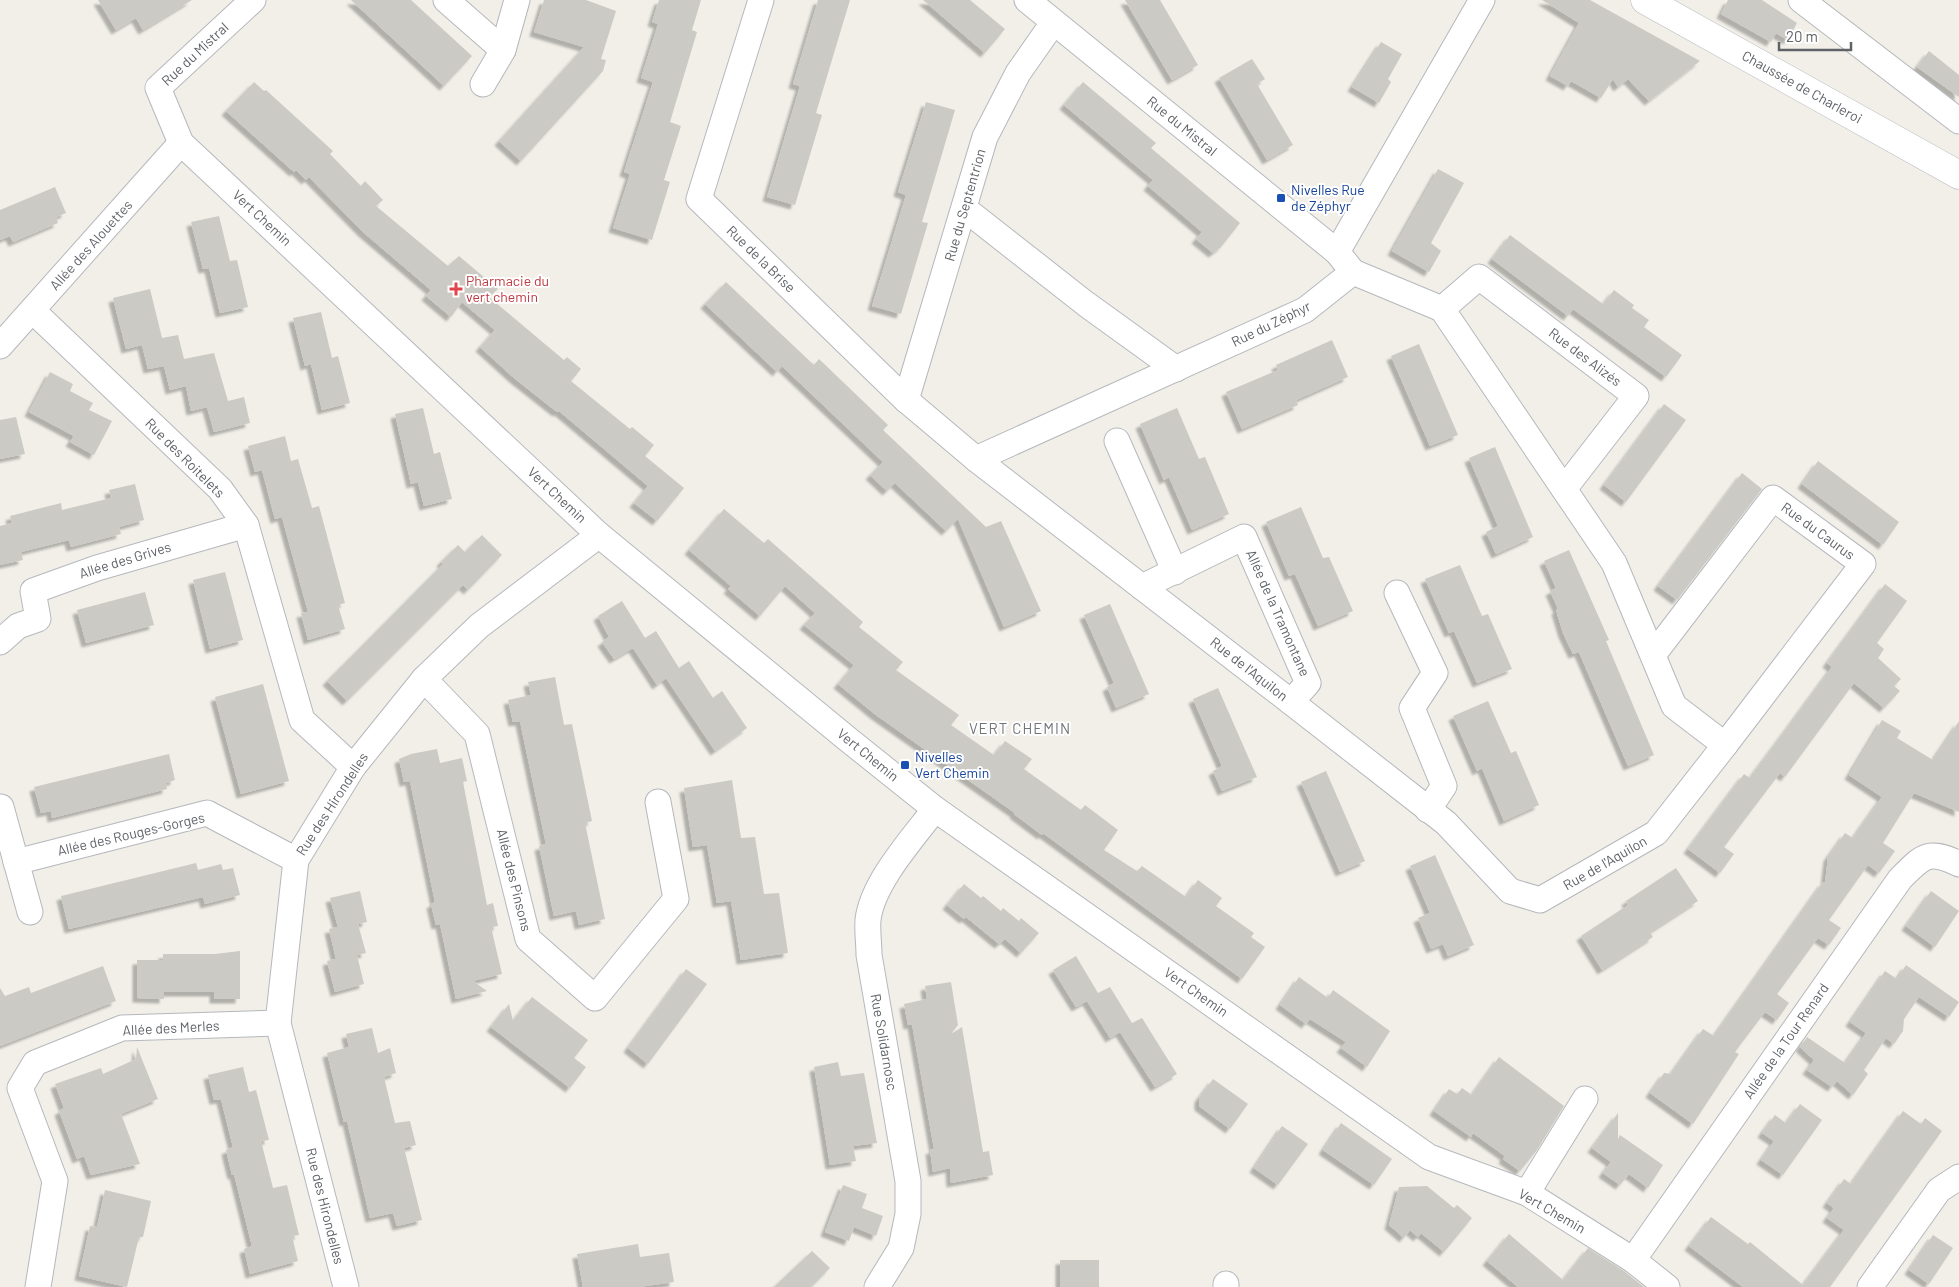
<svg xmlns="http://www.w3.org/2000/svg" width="1959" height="1287" font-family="Barlow,sans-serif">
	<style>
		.building { fill: #cccac5; filter: url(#shadow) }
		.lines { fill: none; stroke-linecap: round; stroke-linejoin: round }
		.minor-casing { stroke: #b5b8bc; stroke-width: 27 }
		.secondary-casing { stroke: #b6babf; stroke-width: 29 }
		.minor { stroke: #fff; stroke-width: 25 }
		.secondary { stroke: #fff; stroke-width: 28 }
		.transit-dot { fill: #1a4fb4; stroke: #fff; stroke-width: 2 }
		.health-dot { fill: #e0444e; stroke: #fff; stroke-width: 2 }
		.labels { text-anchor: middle; stroke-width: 4; stroke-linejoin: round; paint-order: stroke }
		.street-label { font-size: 14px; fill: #5f6368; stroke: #fff }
		.transit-label { font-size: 14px; fill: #164399; stroke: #fff; text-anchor: start }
		.health-label { font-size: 14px; fill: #be3a42; stroke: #fff; text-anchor: start }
		.neighbourhood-label { font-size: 15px; letter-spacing: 1px; fill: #70757a; stroke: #fff }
	</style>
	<defs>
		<filter id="shadow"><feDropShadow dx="-4.5" dy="4.5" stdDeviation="1" flood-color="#0004"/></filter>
	</defs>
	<rect width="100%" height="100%" fill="#f1efe8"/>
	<g class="building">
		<path d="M98,0H192L143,30L136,18L116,30Z"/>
		<path d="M351,0H411L472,56L444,86Z"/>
		<path d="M544,0H586L616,11L601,59L606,60L603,71L521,161L499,141L584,47L534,32Z"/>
		<path d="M659,0H701L692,30L697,32L670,122L681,126L664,180L670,182L652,240L613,228L630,174L624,172L653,82L641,78L658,24L652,22Z"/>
		<path d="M818,0H850L816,113L822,115L795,205L767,197L800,86L793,84Z"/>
		<path d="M923,0H970L1005,29L985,53Z"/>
		<path d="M1125,0H1160L1198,65L1172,80Z"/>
		<path d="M1542,0H1590L1700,61L1649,101L1628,79L1618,87L1613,79L1601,98L1571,81L1568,86L1550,76L1579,23Z"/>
		<path d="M1728,0H1762L1797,23L1788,40L1776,33L1771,42L1721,14Z"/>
		<path d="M1381,42L1402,54L1388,79L1391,82L1379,103L1352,87Z"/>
		<path d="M1929,51L1959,75V97L1917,67Z"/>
		<path d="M1252,59L1265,79L1257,84L1293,145L1267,160L1219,78Z"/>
		<path d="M254,82L264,91L266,90L333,151L330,154L361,186L365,181L383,200L376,206L448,266L459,256L498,289L489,297L564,360L567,357L581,369L571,381L630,429L632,427L654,445L645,456L684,488L657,521L634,503L648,486L559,411L557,412L514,378L480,347L495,330L462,302L451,317L426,296L431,290L363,232L309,177L306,180L296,170L294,172L226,111Z"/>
		<path d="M1083,82L1156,143L1151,148L1240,223L1221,247L1213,253L1196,239L1202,232L1148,186L1153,180L1064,105Z"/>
		<path d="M926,102L955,110L922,222L928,223L901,314L872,306L906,195L898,192Z"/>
		<path d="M1438,169L1464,183L1431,243L1441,251L1429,272L1392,251Z"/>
		<path d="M55,187L66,213L56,217L58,223L13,242L10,236L0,240V210Z"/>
		<path d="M219,216L230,261L237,260L248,307L220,313L209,268L203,269L191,222Z"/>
		<path d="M1510,235L1603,304L1614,290L1634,305L1632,308L1649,320L1644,327L1682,355L1666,377L1573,309L1568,316L1492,259Z"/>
		<path d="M726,282L814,365L819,359L888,425L883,430L986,527L1001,521L1041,611L1004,627L958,519L946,531L895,483L887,491L870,475L883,462L782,366L777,372L705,304Z"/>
		<path d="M150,289L162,338L178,335L184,359L214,353L228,401L244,397L250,423L214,432L207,407L191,411L186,386L170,390L164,366L148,369L142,345L126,349L113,298Z"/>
		<path d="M321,312L332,358L338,356L350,403L322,410L311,364L305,366L293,318Z"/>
		<path d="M1332,340L1348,377L1296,400L1298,405L1242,429L1226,392L1278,370L1276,365Z"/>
		<path d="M1419,344L1458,435L1430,446L1391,356Z"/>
		<path d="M50,372L73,384L70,391L93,403L89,410L112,421L94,455L70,442L74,436L29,412Z"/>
		<path d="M1664,404L1686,420L1626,502L1604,485Z"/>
		<path d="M423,408L434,454L440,452L452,499L424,506L418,482L411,484L395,414Z"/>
		<path d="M1177,408L1199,459L1205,457L1229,514L1192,530L1169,477L1164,480L1140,424Z"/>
		<path d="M16,417L25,454L0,459V420Z"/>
		<path d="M285,436L291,461L298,459L312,508L319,506L345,603L338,605L345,629L308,640L301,613L308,612L282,517L275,519L262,470L255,472L248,446Z"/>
		<path d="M1495,447L1533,537L1496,554L1486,532L1498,526L1469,458Z"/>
		<path d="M1818,461L1899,522L1883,545L1802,484Z"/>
		<path d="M1742,473L1762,489L1677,600L1658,586Z"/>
		<path d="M135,484L144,520L119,527L121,534L71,547L69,540L21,552L23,560L0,565V526L12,523L10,516L61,503L62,510L111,498L109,490Z"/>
		<path d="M1301,507L1323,558L1329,557L1353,611L1318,626L1295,574L1289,576L1266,522Z"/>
		<path d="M724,509L764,543L768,539L863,622L859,627L903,662L896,670L959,715L951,725L994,755L1005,741L1032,759L1024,769L1081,810L1085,805L1118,830L1104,850L1137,871L1142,866L1186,897L1198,880L1222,898L1216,906L1254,933L1251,937L1265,947L1242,979L1043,833L1042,835L1014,814L1015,813L876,715L838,684L854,665L804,625L815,613L785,586L760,616L728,589L731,586L689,550Z"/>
		<path d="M482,535L502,555L468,590L463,585L347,701L327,681L443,564L441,562L458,545L465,552Z"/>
		<path d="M1569,550L1609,640L1606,641L1654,755L1628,766L1579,652L1573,654L1563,633L1556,610L1558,609L1550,591L1556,588L1544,561Z"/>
		<path d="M1460,565L1482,616L1488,614L1512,669L1477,683L1454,631L1449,633L1425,579Z"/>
		<path d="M225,572L243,640L210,649L193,580Z"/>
		<path d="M1885,584L1907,601L1877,643L1884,649L1878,658L1901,679L1894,686L1900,691L1884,708L1854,683L1785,777L1780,773L1724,847L1734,854L1720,873L1688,849L1744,774L1750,778L1791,723L1832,667L1827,663Z"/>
		<path d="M145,592L154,625L86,643L77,610Z"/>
		<path d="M622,601L645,638L656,631L679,668L689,661L713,698L722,691L747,728L715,751L666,678L657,685L633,648L614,659L602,642L609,637L598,616Z"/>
		<path d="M1110,604L1149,694L1116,708L1107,687L1114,683L1084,615Z"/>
		<path d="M555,677L564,725L572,724L592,821L585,823L605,919L579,925L576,911L554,916L539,846L546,844L533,783L520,721L513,722L508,700L531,695L528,682Z"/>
		<path d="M263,684L289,781L241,794L215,697Z"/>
		<path d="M1218,688L1257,777L1222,791L1213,771L1222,766L1193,699Z"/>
		<path d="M1488,701L1511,753L1516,751L1539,805L1504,821L1482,768L1477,771L1453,716Z"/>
		<path d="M1882,720L1901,731L1897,738L1933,760L1959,721V812L1914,793L1883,843L1895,851L1879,873L1868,865L1829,920L1841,928L1829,945L1818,938L1777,994L1789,1003L1777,1020L1765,1012L1735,1052L1739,1054L1693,1124L1650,1093L1664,1073L1671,1074L1703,1029L1714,1036L1823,882L1825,883L1828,857L1845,833L1853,838L1882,797L1849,775Z"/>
		<path d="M437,749L440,763L462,758L467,781L463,782L487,905L493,903L498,926L491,927L502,974L473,981L487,991L456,999L440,924L436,925L431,904L435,902L410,781L404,782L399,759L411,754Z"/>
		<path d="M169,754L175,780L166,783L167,789L52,818L51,811L41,813L34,787Z"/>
		<path d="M1326,771L1365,861L1340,872L1301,782Z"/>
		<path d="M732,780L741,838L755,837L764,894L779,893L788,953L741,960L731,901L717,903L707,845L693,847L684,788Z"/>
		<path d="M1435,855L1474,945L1448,956L1443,944L1431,949L1418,918L1430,913L1410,866Z"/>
		<path d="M196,863L198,870L221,864L223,870L233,868L240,895L205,904L203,897L69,929L61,896Z"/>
		<path d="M1676,868L1698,901L1650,932L1653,937L1602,970L1581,936L1628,905L1626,901Z"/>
		<path d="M964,884L981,898L983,896L1001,911L1003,908L1019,921L1021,918L1039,933L1021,953L1005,939L999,944L966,917L964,919L947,905Z"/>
		<path d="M360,891L367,922L358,924L366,953L357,955L364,984L335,992L327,961L336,959L329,929L338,927L330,898Z"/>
		<path d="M1931,891L1959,911L1935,947L1906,926Z"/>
		<path d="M240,951V999H214V992H164V999L137,998V960H163V954H215Z"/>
		<path d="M1076,956L1098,993L1110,987L1132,1023L1142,1018L1177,1074L1155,1087L1120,1032L1110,1038L1087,1001L1076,1007L1053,970Z"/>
		<path d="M1906,965L1959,1002L1949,1017L1919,997L1904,1019L1903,1031L1894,1044L1886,1038L1864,1070L1868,1074L1853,1095L1837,1081L1832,1087L1807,1070L1814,1060L1800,1047L1807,1037L1845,1063L1866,1033L1850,1022L1885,971L1897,979Z"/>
		<path d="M103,966L116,1001L0,1046V988L5,996L29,987L31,993Z"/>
		<path d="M686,969L707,984L648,1064L628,1048Z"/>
		<path d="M1299,977L1328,998L1333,990L1390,1031L1367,1067L1341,1048L1346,1042L1310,1019L1306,1024L1280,1005Z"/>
		<path d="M951,982L958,1025L951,1034L962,1027L983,1152L989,1151L993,1175L951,1183L950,1168L933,1172L930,1150L934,1149L912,1024L908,1025L904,1004L927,999L925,986Z"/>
		<path d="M532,997L588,1040L574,1058L586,1067L570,1088L491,1027L509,1004L513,1021Z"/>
		<path d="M372,1028L378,1053L390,1048L396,1073L384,1077L395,1123L410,1121L416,1145L404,1148L422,1220L397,1226L393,1213L370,1218L347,1121L344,1122L327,1053L349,1047L346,1034Z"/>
		<path d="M137,1047L158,1099L121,1114L140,1164L91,1175L84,1156L77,1159L59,1111L64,1108L55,1084L101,1068L103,1074L136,1059Z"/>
		<path d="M1499,1057L1564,1106L1537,1150L1520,1171L1503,1159L1505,1156L1473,1133L1471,1137L1434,1111L1449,1089L1457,1094L1462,1088L1472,1095Z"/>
		<path d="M838,1062L841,1076L864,1073L877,1143L853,1146L856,1161L830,1165L814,1067Z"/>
		<path d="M243,1067L249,1092L256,1090L269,1140L261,1141L273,1188L287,1185L299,1235L292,1236L298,1261L250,1274L244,1249L252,1246L234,1174L232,1175L226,1150L233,1147L221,1099L214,1100L208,1075Z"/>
		<path d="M1213,1079L1248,1104L1230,1129L1199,1106V1098Z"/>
		<path d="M1800,1104L1822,1120L1783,1175L1761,1160L1774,1141L1762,1133L1775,1115L1786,1123Z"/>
		<path d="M1903,1111L1921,1124L1925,1118L1942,1131L1830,1287H1743L1689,1246L1711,1217L1748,1244L1750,1242L1803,1285L1844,1230L1827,1218L1834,1208L1827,1203L1844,1179L1851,1184Z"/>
		<path d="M1618,1113V1139L1620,1135L1663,1165L1648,1188L1629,1174L1620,1185L1603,1173L1611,1162L1592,1148Z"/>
		<path d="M1341,1123L1392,1159L1374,1185L1323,1150Z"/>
		<path d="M1282,1126L1308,1144L1278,1185L1254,1168Z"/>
		<path d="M843,1185L867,1194L862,1208L883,1216L876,1236L854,1227L849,1241L825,1232Z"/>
		<path d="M1427,1186L1454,1208L1457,1205L1472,1218L1444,1252L1421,1233L1418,1237L1410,1230L1404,1238L1389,1225L1399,1187Z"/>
		<path d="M105,1190L151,1201L143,1237H139L127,1287L79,1276L90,1226L97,1227Z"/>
		<path d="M1509,1234L1563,1280L1588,1248L1624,1271L1644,1287H1518L1487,1261Z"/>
		<path d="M1933,1235L1953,1248L1929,1284L1909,1270Z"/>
		<path d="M638,1244L640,1257L669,1253L674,1282L639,1287H583L577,1254Z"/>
		<path d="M812,1251L830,1268L811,1287H774Z"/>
		<rect x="1060" y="1260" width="39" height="27"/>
	</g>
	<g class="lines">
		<defs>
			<g id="minor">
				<path d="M253,0L158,88L181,143L599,535L850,741L935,809L1429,1157L1527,1193L1633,1260L1667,1287"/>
				<path d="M446,0L503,50"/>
				<path d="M761,0L699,199L906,400L976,459L1291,702L1446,823L1510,891L1540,900L1656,833L1725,745L1674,706L1614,563L1442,309L1353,272"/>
				<path d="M1801,0L1959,121"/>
				<path d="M483,84L503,50L517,0"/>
				<path d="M965,209L1086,304L1176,369"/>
				<path d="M1337,252L1482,0"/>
				<path d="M1442,309L1479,277L1636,396L1564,489"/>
				<path d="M33,311L220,489L246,525L302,720L353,767"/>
				<path d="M0,346L181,143"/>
				<path d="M906,400L985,137L1018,73L1053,23"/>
				<path d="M1117,441L1175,572"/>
				<path d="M976,459L1305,310L1353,272L1337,252L1027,0"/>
				<path d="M1142,587L1244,537L1308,683L1291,702"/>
				<path d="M1397,593L1435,673L1412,708L1444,786L1428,810"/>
				<path d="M0,642L18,626L38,619L33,591L97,568L246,525"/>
				<path d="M1653,655L1773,498L1863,564L1725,745"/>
				<path d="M424,679L477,734L528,939L595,998L676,899L658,802"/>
				<path d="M1,807L30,912"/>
				<path d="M16,862L207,813L296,860"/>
				<path d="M1527,1193L1585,1099"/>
				<path d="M1633,1260L1900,879C1922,857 1928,848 1959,864"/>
				<path d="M38,1287L55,1181L20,1088L35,1063L122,1028L278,1023"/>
				<path d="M346,1287L278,1023L296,860L353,767L424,679L479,626L599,535"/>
				<path d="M877,1287L901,1248L908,1214V1181L869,955C869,943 867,931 868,920C872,883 913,838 935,809"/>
				<path d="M1226,1287V1284"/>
				<path d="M1870,1287L1939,1190L1959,1177"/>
			</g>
			<path id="secondary" d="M1645,0L1959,175"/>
		</defs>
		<use href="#minor" class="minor-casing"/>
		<use href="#secondary" class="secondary-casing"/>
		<use href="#minor" class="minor"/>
		<use href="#secondary" class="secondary"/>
	</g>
	<g class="transit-dot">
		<rect x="1276" y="193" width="10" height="10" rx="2.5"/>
		<rect x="900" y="760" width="10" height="10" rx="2.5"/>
	</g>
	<path class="health-dot" d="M453.5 281.5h5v5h5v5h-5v5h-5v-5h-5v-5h5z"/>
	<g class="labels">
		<g class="street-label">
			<text transform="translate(195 54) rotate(-43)" y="5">Rue du Mistral</text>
			<text transform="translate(1802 87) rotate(29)" y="5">Chaussée de Charleroi</text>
			<text transform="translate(1182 126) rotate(39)" y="5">Rue du Mistral</text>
			<text transform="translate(965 205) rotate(-74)" y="5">Rue du Septentrion</text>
			<text transform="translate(262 218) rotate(43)" y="5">Vert Chemin</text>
			<text transform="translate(91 245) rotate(-48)" y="5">Allée des Alouettes</text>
			<text transform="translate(761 259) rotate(44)" y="5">Rue de la Brise</text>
			<text transform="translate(1271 324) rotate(-26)" y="5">Rue du Zéphyr</text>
			<text transform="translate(1585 357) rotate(37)" y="5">Rue des Alizés</text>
			<text transform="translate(185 458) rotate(45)" y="5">Rue des Roitelets</text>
			<text transform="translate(557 495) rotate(43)" y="5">Vert Chemin</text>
			<text transform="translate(1818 531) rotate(36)" y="5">Rue du Caurus</text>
			<text transform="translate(125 560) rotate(-17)" y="5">Allée des Grives</text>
			<text transform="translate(1278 613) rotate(66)" y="5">Allée de la Tramontane</text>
			<text transform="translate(1249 669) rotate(38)" y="5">Rue de l'Aquilon</text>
			<text transform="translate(868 755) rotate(39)" y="5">Vert Chemin</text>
			<text transform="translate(332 804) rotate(-57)" y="5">Rue des Hirondelles</text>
			<text transform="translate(131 834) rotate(-13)" y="5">Allée des Rouges-Gorges</text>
			<text transform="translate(1605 863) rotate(-30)" y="5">Rue de l'Aquilon</text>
			<text transform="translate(514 880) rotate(76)" y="5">Allée des Pinsons</text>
			<text transform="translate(1196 992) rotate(35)" y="5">Vert Chemin</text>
			<text transform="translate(171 1028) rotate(-3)" y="5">Allée des Merles</text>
			<text transform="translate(1786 1041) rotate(-55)" y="5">Allée de la Tour Renard</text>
			<text transform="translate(884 1042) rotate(80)" y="5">Rue Solidarnosc</text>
			<text transform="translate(325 1206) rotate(76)" y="5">Rue des Hirondelles</text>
			<text transform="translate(1552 1211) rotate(30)" y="5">Vert Chemin</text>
		</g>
		<g class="transit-label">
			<text x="1291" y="195">Nivelles Rue<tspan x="1291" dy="16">de Zéphyr</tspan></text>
			<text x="915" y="762">Nivelles<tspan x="915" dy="16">Vert Chemin</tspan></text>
		</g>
		<g class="health-label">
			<text x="466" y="286">Pharmacie du<tspan x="466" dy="16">vert chemin</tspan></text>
		</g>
		<g class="neighbourhood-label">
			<text x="1020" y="734">VERT CHEMIN</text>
		</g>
	</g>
	<path d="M1779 42v8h72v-8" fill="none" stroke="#5f6368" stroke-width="2.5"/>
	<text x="1786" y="42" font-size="15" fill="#5f6368" stroke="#ffffff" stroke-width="4" paint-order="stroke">20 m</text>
</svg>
